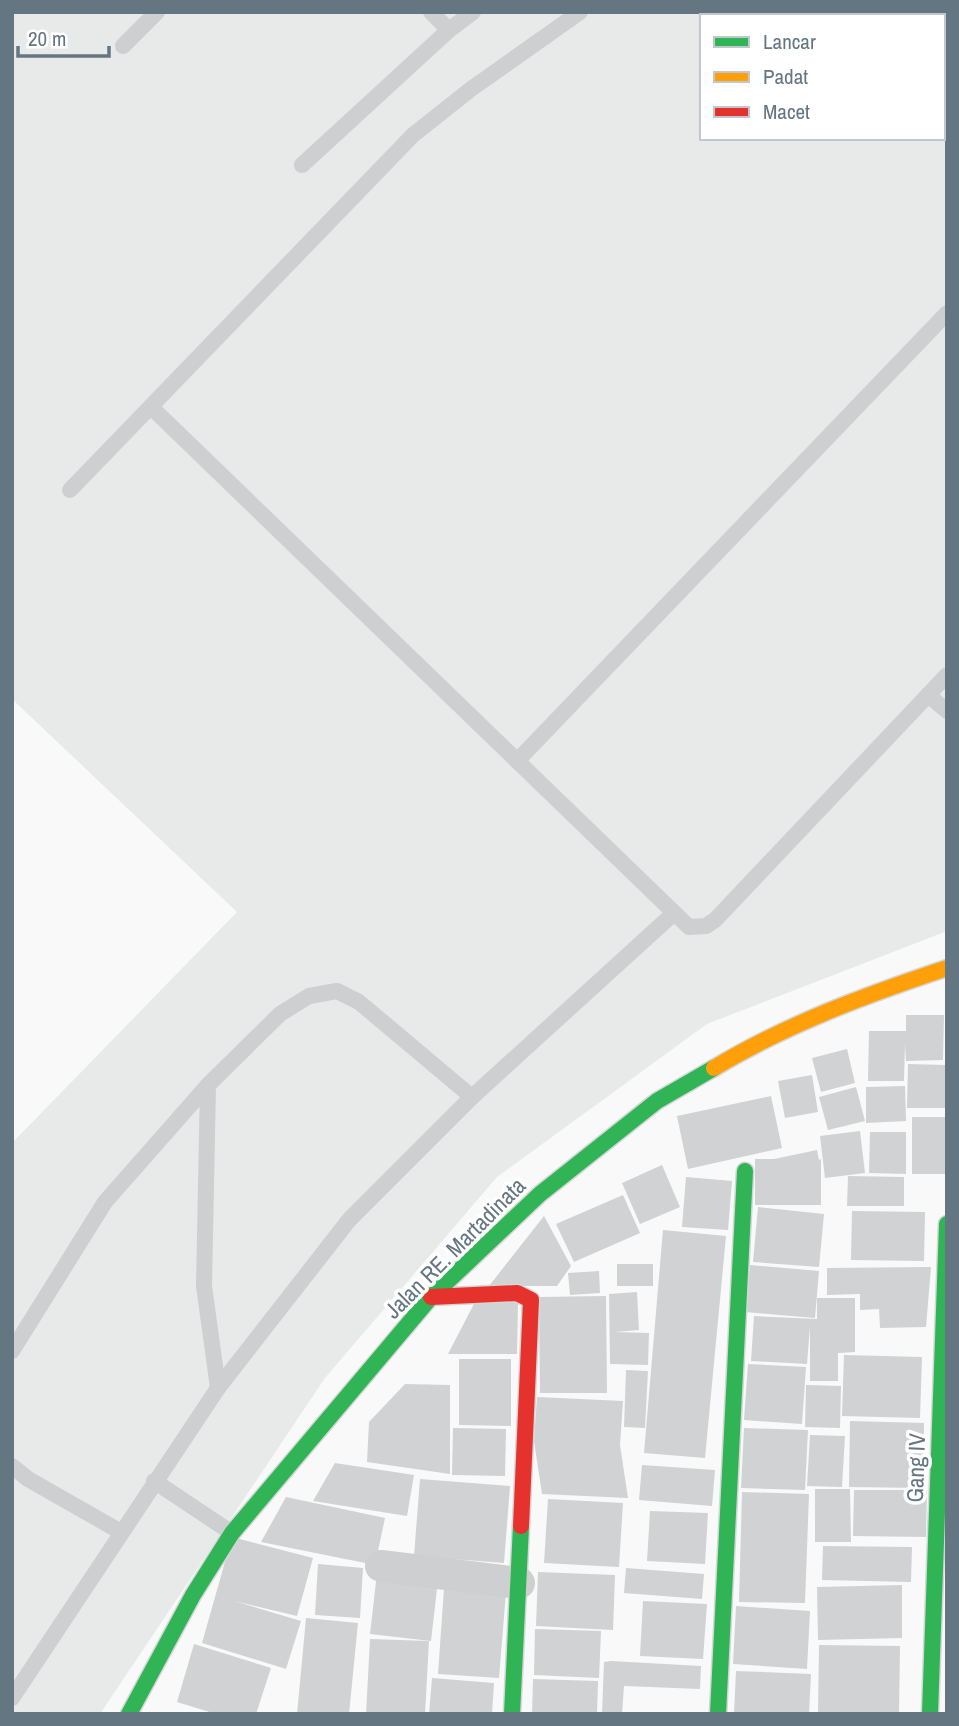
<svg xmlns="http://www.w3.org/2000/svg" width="959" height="1726" font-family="'Archivo Narrow',sans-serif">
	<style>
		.built { fill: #e8e9e9; fill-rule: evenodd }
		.building { fill: #d0d2d3 }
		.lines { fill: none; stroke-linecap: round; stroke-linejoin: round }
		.fast-casing { stroke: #d5d6d7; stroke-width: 19 }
		.slow-casing { stroke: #d5d6d7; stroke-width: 19 }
		.jam-casing { stroke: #d5d6d7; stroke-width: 19 }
		.lane { stroke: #cecfd0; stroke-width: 16 }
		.street { stroke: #cecfd0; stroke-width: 32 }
		.fast { stroke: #30b455; stroke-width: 16 }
		.slow { stroke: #ff9f0a; stroke-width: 16 }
		.jam { stroke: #e5322d; stroke-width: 16 }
		.labels { text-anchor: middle; stroke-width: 7; stroke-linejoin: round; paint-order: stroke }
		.street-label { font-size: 23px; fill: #657683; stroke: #fff }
	</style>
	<rect width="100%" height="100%" fill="#f9f9f9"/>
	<path class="built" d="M12,12H947V931L707,1024L497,1177L325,1378L100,1714H12V1143L237,912L12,699ZM702,16H943V138H702Z"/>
	<g class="building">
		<path d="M906,1015H944L943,1060L906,1061L905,1044L904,1081H868L869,1031H906Z"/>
		<path d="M847,1049L855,1083L821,1092L812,1058Z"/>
		<path d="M908,1064L945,1065V1108H907Z"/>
		<path d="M812,1075L818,1112L785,1118L778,1081Z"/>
		<path d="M905,1086L906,1121L866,1123V1087Z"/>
		<path d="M856,1087L865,1121L828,1130L819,1097Z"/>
		<path d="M771,1096L782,1148L688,1169L677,1116Z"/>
		<rect x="912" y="1117" width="33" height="57"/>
		<path d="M860,1131L865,1173L825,1178L820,1136Z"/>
		<path d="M870,1132H906V1174L869,1173Z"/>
		<path d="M817,1150L819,1160L821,1159V1205H755V1159H774Z"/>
		<path d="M662,1165L680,1207L640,1224L622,1183Z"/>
		<path d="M848,1176L904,1177V1206H847Z"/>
		<path d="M686,1177L732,1181L728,1230L682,1227Z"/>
		<path d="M623,1195L640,1233L574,1262L556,1224Z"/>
		<path d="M758,1207L824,1214L819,1267L753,1262Z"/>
		<path d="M852,1211L925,1212L924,1261L851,1260Z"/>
		<path d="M544,1216L571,1266L557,1286H489Z"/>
		<path d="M663,1230L726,1236L705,1458L644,1453Z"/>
		<rect x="617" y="1264" width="36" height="22"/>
		<path d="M750,1265L819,1271L815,1318L745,1312Z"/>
		<path d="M931,1267L926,1327L880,1328L879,1309L860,1310V1294L827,1295V1268Z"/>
		<path d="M599,1271L600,1293L570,1295L568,1273Z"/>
		<path d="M637,1292L639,1330L615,1332L649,1333L648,1365L610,1364L609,1294Z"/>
		<path d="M606,1296L607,1393H540L539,1297Z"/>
		<path d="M817,1298H855V1352L838,1353V1381H810V1326L807,1364L751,1361L754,1316L817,1319Z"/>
		<path d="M476,1300L518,1302L517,1354H448Z"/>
		<path d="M844,1355L922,1357L920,1418L842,1416Z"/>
		<path d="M459,1359H511V1426L459,1425Z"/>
		<path d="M748,1364L806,1367L802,1424L744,1420Z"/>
		<path d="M626,1370L648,1371L645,1428L624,1427Z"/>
		<path d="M405,1384L450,1385V1474L367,1462L369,1422Z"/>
		<path d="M806,1385L841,1386L840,1428L805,1427Z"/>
		<path d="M537,1397L623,1401L620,1445L628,1498L542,1494L534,1441Z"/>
		<path d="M850,1421L924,1423L923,1488L849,1487Z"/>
		<path d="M453,1428L506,1429L505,1476L452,1475Z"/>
		<path d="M744,1428L808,1430L805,1490L741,1488Z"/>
		<path d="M810,1435L845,1436L842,1487L807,1486Z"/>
		<path d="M335,1463L414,1475L407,1516L313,1501Z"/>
		<path d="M642,1465L715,1470L712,1506L639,1500Z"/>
		<path d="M420,1479L510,1486L504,1563L414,1556Z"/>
		<path d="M815,1489H850L851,1542H815Z"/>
		<path d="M854,1490H927L926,1537L853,1536Z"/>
		<path d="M742,1492L809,1494L805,1603L739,1602Z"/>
		<path d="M286,1497L385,1518L375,1565L261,1542Z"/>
		<path d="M548,1499L623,1503L619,1567L544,1563Z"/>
		<path d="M650,1511L708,1513L705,1564L647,1561Z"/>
		<path d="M232,1537L313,1558L297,1616L234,1601L301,1621L286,1669L202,1643Z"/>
		<path d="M823,1546L912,1547L911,1582L822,1580Z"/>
		<path d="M318,1564L363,1568L360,1618L315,1615Z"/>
		<path d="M626,1568L704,1574L702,1599L624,1593Z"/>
		<path d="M538,1572L615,1575L613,1630L536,1626Z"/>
		<path d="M377,1573L438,1580L431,1641L370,1634Z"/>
		<path d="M902,1585V1638L818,1640L817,1587Z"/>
		<path d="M444,1588L506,1592L499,1678L438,1674Z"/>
		<path d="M643,1601L707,1604L703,1659L640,1656Z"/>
		<path d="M736,1606L810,1611L807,1669L733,1664Z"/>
		<path d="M306,1618L358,1623L349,1714H297Z"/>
		<path d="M535,1629L601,1631L599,1678L534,1675Z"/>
		<path d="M370,1639L429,1641L425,1714H366Z"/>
		<path d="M194,1644L271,1668L256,1714H216L177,1702Z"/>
		<path d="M819,1645L900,1646L899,1714H818Z"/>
		<path d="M611,1661L701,1666L700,1689L624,1686L622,1714H602L604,1662Z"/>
		<path d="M736,1671L811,1674L809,1714H734Z"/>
		<path d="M432,1678L494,1683L492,1714H429Z"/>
		<path d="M533,1679L598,1681L597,1714H532Z"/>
	</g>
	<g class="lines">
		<defs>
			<g id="fast">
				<path d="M129,1714L193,1595L232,1533L431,1297L540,1194L657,1101L714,1068"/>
				<path d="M512,1714L521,1526"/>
				<path d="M718,1714L745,1171"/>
				<path d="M930,1714L947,1224"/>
			</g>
			<path id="slow" d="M714,1068C787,1024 866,995 947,968"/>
			<path id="jam" d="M431,1297L517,1293L531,1300L521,1526"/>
		</defs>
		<use href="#fast" class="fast-casing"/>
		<use href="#slow" class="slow-casing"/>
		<use href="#jam" class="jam-casing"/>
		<g class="lane">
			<path d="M431,12L449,30L473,12"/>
			<path d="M123,46L157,12"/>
			<path d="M302,165L449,30"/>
			<path d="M151,407L689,927L706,926L715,920L947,675"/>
			<path d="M70,490L413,135L471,89L580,12"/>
			<path d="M928,695L947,711"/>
			<path d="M517,761L947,313"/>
			<path d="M208,1085L204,1286L218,1388"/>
			<path d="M12,1351L105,1202L208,1085L280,1014L309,996L337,991L359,1002L472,1097"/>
			<path d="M12,1466L28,1479L121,1532"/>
			<path d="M154,1481L232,1533"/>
			<path d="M12,1698L218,1388L349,1220L472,1097L673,914"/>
		</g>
		<path class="street" d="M381,1566L519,1583"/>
		<use href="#fast" class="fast"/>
		<use href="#slow" class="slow"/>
		<use href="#jam" class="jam"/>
	</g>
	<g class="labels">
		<g class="street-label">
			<text transform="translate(455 1248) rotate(-45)" y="8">Jalan RE. Martadinata</text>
			<text transform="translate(916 1468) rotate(-88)" y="8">Gang IV</text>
		</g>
	</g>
	<rect width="959" height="1726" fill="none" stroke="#657683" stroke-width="28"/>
	<rect x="700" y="14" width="245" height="126" fill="#ffffff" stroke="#c1c8cd" stroke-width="2"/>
	<rect x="714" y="37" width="35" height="10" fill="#30b455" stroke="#c1c8cd" stroke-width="2"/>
	<text x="763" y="49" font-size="21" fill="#657683">Lancar</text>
	<rect x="714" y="72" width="35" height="10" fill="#ff9f0a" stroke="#c1c8cd" stroke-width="2"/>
	<text x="763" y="84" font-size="21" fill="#657683">Padat</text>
	<rect x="714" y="107" width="35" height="10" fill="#e5322d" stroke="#c1c8cd" stroke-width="2"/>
	<text x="763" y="119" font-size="21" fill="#657683">Macet</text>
	<path d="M18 46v10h91v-10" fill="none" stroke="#657683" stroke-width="3.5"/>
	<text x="28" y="46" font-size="21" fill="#657683" stroke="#ffffff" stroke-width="5" paint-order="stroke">20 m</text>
</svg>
